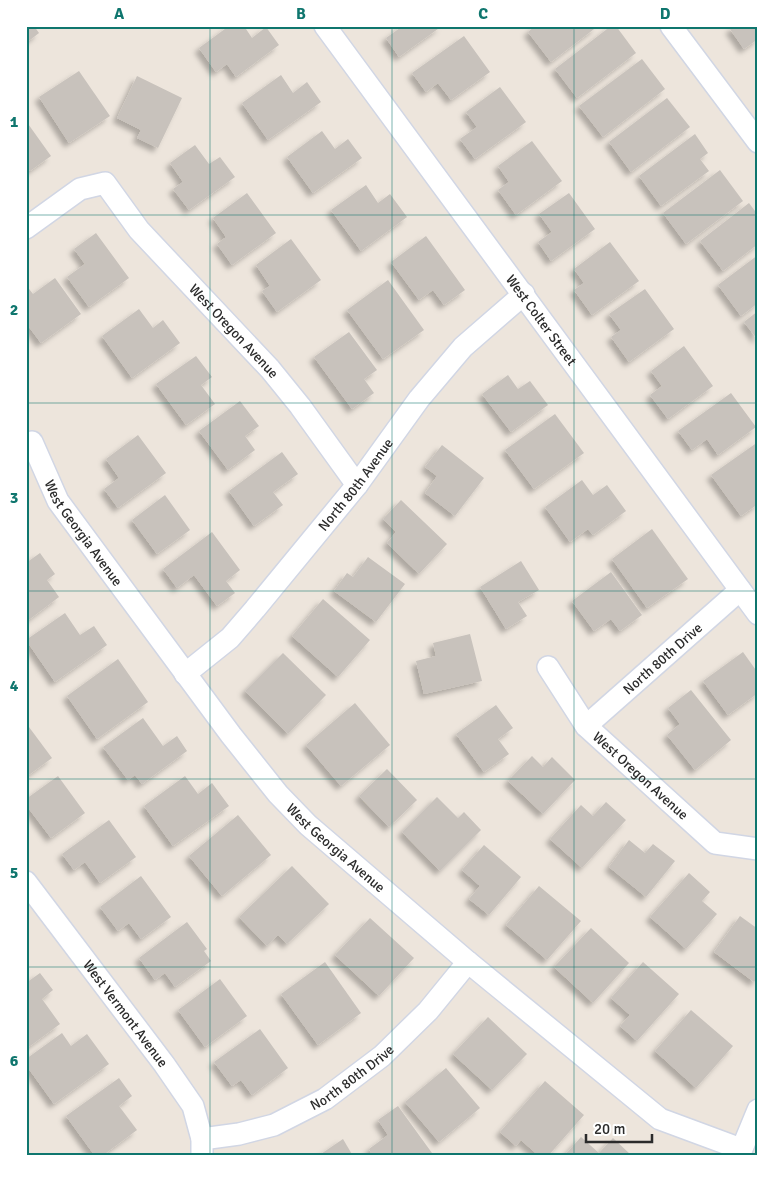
<svg xmlns="http://www.w3.org/2000/svg" width="784" height="1182" font-family="Signika,sans-serif">
	<style>
		.building { fill: #c8c2bc; filter: url(#shadow) }
		.lines { fill: none; stroke-linecap: round; stroke-linejoin: round }
		.minor-casing { stroke: #d1d6e4; stroke-width: 24 }
		.minor { stroke: #fff; stroke-width: 21 }
		.grid { fill: none; stroke: #0f766e; stroke-width: 1; stroke-opacity: 0.55 }
		.labels { text-anchor: middle; stroke-width: 4; stroke-linejoin: round; paint-order: stroke }
		.street-label { font-size: 14px; fill: #2b2b2b; stroke: #fff }
		.neatline { fill: none; stroke: #0f766e; stroke-width: 2 }
		.grid-label { font-size: 16px; text-anchor: middle; font-weight: bold; fill: #0f766e }
	</style>
	<defs>
		<filter id="shadow"><feDropShadow dx="-4.5" dy="4.5" stdDeviation="2.5" flood-color="#0004"/></filter>
	</defs>
	<rect width="100%" height="100%" fill="#ede5dc"/>
	<g class="building">
		<path d="M26,26H34L39,33L26,43Z"/>
		<path d="M229,26H244L252,38L266,27L279,45L236,77L227,64L216,72L199,48Z"/>
		<path d="M398,26H442L399,57L386,38L400,28Z"/>
		<path d="M535,26H598L551,62L528,32Z"/>
		<path d="M611,26H616L636,53L577,98L555,69Z"/>
		<path d="M734,26H758V39L744,49L730,29Z"/>
		<path d="M464,36L490,72L451,100L438,83L426,92L412,73Z"/>
		<path d="M642,59L665,89L603,137L579,106Z"/>
		<path d="M79,71L110,116L69,143L39,97Z"/>
		<path d="M281,75L293,93L307,82L321,102L268,140L242,103Z"/>
		<path d="M137,76L182,98L158,148L137,138L141,130L117,118Z"/>
		<path d="M500,87L526,122L475,159L460,139L477,127L466,112Z"/>
		<path d="M667,98L690,127L631,172L609,142Z"/>
		<path d="M26,121L51,156L30,171L26,166Z"/>
		<path d="M322,131L335,149L348,139L362,158L313,193L287,157Z"/>
		<path d="M695,134L708,153L700,159L709,171L661,206L639,176Z"/>
		<path d="M532,141L562,181L516,215L498,190L509,182L498,166Z"/>
		<path d="M195,145L209,164L220,157L235,177L189,210L173,189L183,182L170,163Z"/>
		<path d="M720,170L743,201L686,244L663,213Z"/>
		<path d="M366,185L378,203L390,194L407,217L361,251L331,210Z"/>
		<path d="M247,193L276,233L232,265L217,244L226,237L213,218Z"/>
		<path d="M569,193L595,229L551,261L538,242L552,232L539,214Z"/>
		<path d="M749,203L758,215V244L723,271L700,241Z"/>
		<path d="M96,233L129,278L89,307L67,277L85,264L74,249Z"/>
		<path d="M426,236L465,290L444,305L433,290L419,300L391,262Z"/>
		<path d="M291,239L321,280L277,312L262,291L270,286L256,265Z"/>
		<path d="M610,242L639,281L592,315L574,290L584,283L574,269Z"/>
		<path d="M758,255V303L741,316L718,285Z"/>
		<path d="M55,278L81,314L41,343L26,323V285L33,294Z"/>
		<path d="M388,280L424,330L383,359L347,310Z"/>
		<path d="M645,289L674,329L629,362L611,337L621,330L609,314Z"/>
		<path d="M139,309L153,328L163,320L180,343L132,378L102,336Z"/>
		<path d="M758,311V340L744,322Z"/>
		<path d="M349,332L377,370L364,379L374,393L352,409L314,357Z"/>
		<path d="M684,346L713,386L668,419L650,395L662,386L651,371Z"/>
		<path d="M196,356L212,377L201,385L215,404L186,425L156,384Z"/>
		<path d="M508,375L518,389L530,381L548,405L511,432L482,394Z"/>
		<path d="M731,393L756,427L718,455L707,439L692,450L678,431Z"/>
		<path d="M240,401L259,426L245,436L255,450L228,470L199,431Z"/>
		<path d="M555,414L584,453L534,489L505,450Z"/>
		<path d="M138,435L166,473L118,508L104,489L119,478L106,459Z"/>
		<path d="M758,442V504L741,516L711,475Z"/>
		<path d="M442,445L484,478L455,516L425,493L437,476L425,467Z"/>
		<path d="M282,452L298,474L273,492L283,505L254,526L229,491Z"/>
		<path d="M582,480L593,495L607,485L626,511L593,535L588,529L570,542L545,507Z"/>
		<path d="M165,495L190,530L157,554L132,520Z"/>
		<path d="M401,500L447,544L419,574L387,543L396,532L383,519Z"/>
		<path d="M652,529L688,579L647,608L612,559Z"/>
		<path d="M212,532L240,570L226,581L235,593L217,606L194,575L177,588L163,569Z"/>
		<path d="M40,553L55,574L47,580L59,597L26,622V563Z"/>
		<path d="M368,557L405,584L376,622L334,591L347,573L353,577Z"/>
		<path d="M521,561L539,590L518,602L527,616L506,629L480,587Z"/>
		<path d="M611,572L642,615L620,631L611,619L594,631L572,601Z"/>
		<path d="M323,599L370,640L338,677L292,636Z"/>
		<path d="M65,613L80,635L94,626L107,645L55,682L26,640Z"/>
		<path d="M470,634L482,681L424,694L416,661L436,656L433,643Z"/>
		<path d="M743,652L758,673V693L728,715L703,681Z"/>
		<path d="M283,653L326,695L288,734L245,691Z"/>
		<path d="M118,659L148,702L97,739L67,696Z"/>
		<path d="M691,690L731,740L695,770L667,735L680,724L668,708Z"/>
		<path d="M355,703L390,745L341,786L306,745Z"/>
		<path d="M496,705L513,728L498,739L509,754L484,772L456,734Z"/>
		<path d="M143,718L163,746L177,736L187,751L142,784L135,775L128,780L103,747Z"/>
		<path d="M26,723L52,758L26,777Z"/>
		<path d="M532,756L543,767L552,757L575,780L543,814L508,781Z"/>
		<path d="M387,769L417,800L389,827L359,796Z"/>
		<path d="M58,776L85,813L51,838L26,805V799Z"/>
		<path d="M185,776L198,794L212,783L229,806L173,846L144,806Z"/>
		<path d="M437,797L458,818L464,812L481,830L440,871L402,832Z"/>
		<path d="M606,802L626,820L582,868L550,839L581,805L593,816Z"/>
		<path d="M238,815L271,855L222,896L189,856Z"/>
		<path d="M109,820L136,857L100,883L85,862L74,870L62,854Z"/>
		<path d="M629,840L645,853L653,844L675,861L646,897L609,867Z"/>
		<path d="M484,845L521,877L489,915L469,899L480,886L462,870Z"/>
		<path d="M292,866L329,904L287,944L278,935L267,946L239,917Z"/>
		<path d="M689,873L710,892L702,901L717,914L686,949L650,917Z"/>
		<path d="M141,876L171,917L141,939L129,923L118,931L100,907Z"/>
		<path d="M539,886L581,921L547,960L506,925Z"/>
		<path d="M740,916L758,929V977L754,982L714,952Z"/>
		<path d="M370,918L414,958L379,996L335,955Z"/>
		<path d="M187,922L207,949L204,951L211,961L175,987L165,973L155,980L139,958Z"/>
		<path d="M591,928L629,963L593,1003L554,967Z"/>
		<path d="M325,962L361,1013L318,1045L281,994Z"/>
		<path d="M643,962L679,994L637,1041L620,1026L630,1015L611,998Z"/>
		<path d="M40,973L53,990L42,999L60,1024L26,1049V983Z"/>
		<path d="M220,979L247,1016L205,1047L178,1010Z"/>
		<path d="M691,1010L733,1046L696,1088L655,1051Z"/>
		<path d="M488,1017L527,1054L492,1090L453,1054Z"/>
		<path d="M260,1029L288,1068L252,1095L241,1080L232,1086L214,1062Z"/>
		<path d="M62,1033L71,1046L87,1034L109,1064L54,1104L26,1065V1059Z"/>
		<path d="M446,1068L480,1108L439,1142L405,1102Z"/>
		<path d="M119,1078L132,1096L119,1106L137,1130L102,1156H95L66,1116Z"/>
		<path d="M545,1081L584,1115L548,1156H539L521,1140L516,1146L500,1132Z"/>
		<path d="M398,1106L432,1153L428,1156H373L369,1149L388,1135L378,1120Z"/>
		<path d="M581,1137L599,1153L613,1138L631,1155L564,1156Z"/>
		<path d="M343,1139L353,1156H318Z"/>
	</g>
	<g class="lines">
		<defs>
			<g id="minor">
				<path id="s1" d="M325,26L758,614"/>
				<path d="M671,26L758,142"/>
				<path id="s2" d="M26,228L80,189L105,183L139,230L270,369L300,406L357,485"/>
				<path id="s3" d="M32,442L58,501L231,735L278,794L308,825L468,962L660,1119L741,1149"/>
				<path id="s4" d="M548,667L586,726L715,843L758,849"/>
				<path id="s5" d="M185,674L230,638L255,609L357,485L419,399L463,347L524,294"/>
				<path id="s6" d="M586,726L740,590"/>
				<path id="s7" d="M26,882L164,1064L193,1106L202,1139V1156"/>
				<path id="s8" d="M202,1139L239,1134L274,1125L325,1099L382,1056L428,1011L468,962"/>
				<path d="M739,1156L758,1110"/>
			</g>
		</defs>
		<use href="#minor" class="minor-casing"/>
		<use href="#minor" class="minor"/>
	</g>
	<path class="grid" d="M210,26V1156M392,26V1156M574,26V1156M26,215H758M26,403H758M26,591H758M26,779H758M26,967H758"/>
	<g class="labels">
		<g class="street-label">
			<text dy="5" stroke="none"><textPath href="#s1" startOffset="365">West Colter Street</textPath></text>
			<text dy="5" stroke="none"><textPath href="#s2" startOffset="289">West Oregon Avenue</textPath></text>
			<text dy="5" stroke="none"><textPath href="#s5" startOffset="256">North 80th Avenue</textPath></text>
			<text dy="5" stroke="none"><textPath href="#s3" startOffset="105">West Georgia Avenue</textPath></text>
			<text dy="5" stroke="none"><textPath href="#s6" startOffset="102">North 80th Drive</textPath></text>
			<text dy="5" stroke="none"><textPath href="#s4" startOffset="144">West Oregon Avenue</textPath></text>
			<text dy="5" stroke="none"><textPath href="#s3" startOffset="510">West Georgia Avenue</textPath></text>
			<text dy="5" stroke="none"><textPath href="#s7" startOffset="165">West Vermont Avenue</textPath></text>
			<text dy="5" stroke="none"><textPath href="#s8" startOffset="165">North 80th Drive</textPath></text>
		</g>
	</g>
	<rect width="784" height="1182" fill="none" stroke="#ffffff" stroke-width="55"/>
	<path d="M586 1134v8h66v-8" fill="none" stroke="#2b2b2b" stroke-width="2.5"/>
	<text x="594" y="1134" font-size="15" fill="#2b2b2b" stroke="#ffffff" stroke-width="4" paint-order="stroke">20 m</text>
	<rect x="28" y="28" width="728" height="1126" class="neatline"/>
	<g class="grid-label">
		<text x="119" y="19">A</text>
		<text x="301" y="19">B</text>
		<text x="483" y="19">C</text>
		<text x="665" y="19">D</text>
		<text x="14" y="127">1</text>
		<text x="14" y="315">2</text>
		<text x="14" y="503">3</text>
		<text x="14" y="691">4</text>
		<text x="14" y="878">5</text>
		<text x="14" y="1066">6</text>
	</g>
</svg>
